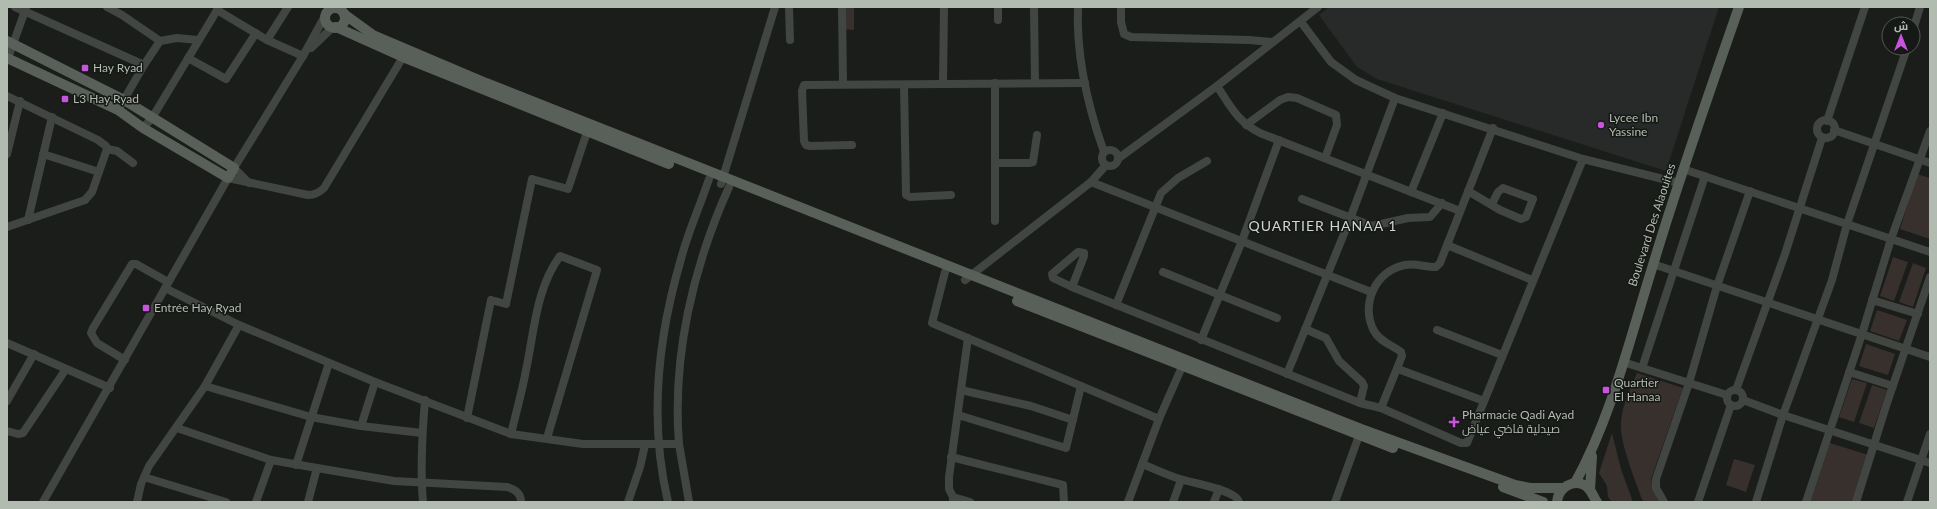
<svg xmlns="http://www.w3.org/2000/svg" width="1937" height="509" font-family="Lato,Cairo,sans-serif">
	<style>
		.built { fill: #272a28 }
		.green { fill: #37302d }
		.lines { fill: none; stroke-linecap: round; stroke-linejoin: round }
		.minor { stroke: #424642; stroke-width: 8 }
		.major { stroke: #596059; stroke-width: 10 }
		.poi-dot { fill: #c853dd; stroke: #161816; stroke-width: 1.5 }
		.labels { text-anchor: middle; stroke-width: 3; stroke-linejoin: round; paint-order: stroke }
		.poi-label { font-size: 12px; fill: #b1bbaf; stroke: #161816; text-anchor: start }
		.street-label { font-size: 12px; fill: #b1bbaf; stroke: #161816 }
		.quarter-label { font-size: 14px; letter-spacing: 1px; fill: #d0d7d0; stroke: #161816 }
	</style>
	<rect width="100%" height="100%" fill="#1b1d1b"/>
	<path class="built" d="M1329,7H1719L1666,171L1377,79L1357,67L1319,15Z"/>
	<g class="green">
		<path d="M841,7H854V30L841,29Z"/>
		<path d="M1917,174L1930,178V239L1900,229Z"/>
		<path d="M1893,257L1908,262L1894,301L1880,296Z"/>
		<path d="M1913,263L1926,268L1913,307L1899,302Z"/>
		<path d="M1877,310L1907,320L1899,341L1870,331Z"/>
		<path d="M1866,344L1895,354L1888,375L1859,366Z"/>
		<path d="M1637,373L1683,388L1651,479L1659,502H1644L1642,499C1635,480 1619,441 1621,422C1622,405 1631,388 1637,373Z"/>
		<path d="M1852,379L1867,383L1854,422L1839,417Z"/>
		<path d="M1872,385L1887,390L1874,428L1859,423Z"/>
		<path d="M1612,433L1621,469L1633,502H1612L1608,497L1607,486L1599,473Z"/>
		<path d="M1827,442L1868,455L1853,502H1808Z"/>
		<path d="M1734,459L1755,465L1746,492L1726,485Z"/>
	</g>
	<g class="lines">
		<g class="minor">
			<path d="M15,7L144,65"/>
			<path d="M107,7L122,15L160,41"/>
			<path d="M789,7L790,40"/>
			<path d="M842,7L843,84"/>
			<path d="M1034,7L1035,83"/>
			<path d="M1078,7C1076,55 1088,107 1104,152"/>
			<path d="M1121,7V22L1124,34L1131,37L1249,40L1273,42"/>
			<path d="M217,10L267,40L303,56"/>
			<path d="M998,20V7"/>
			<path d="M1301,22L1331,62L1356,80L1395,98L1583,159L1679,183"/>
			<path d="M1913,30L1920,7"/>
			<path d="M267,40L288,7"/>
			<path d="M311,48L333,27"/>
			<path d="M8,58L26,8"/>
			<path d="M188,58L226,79L256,33"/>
			<path d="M995,83V221"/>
			<path d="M943,84L944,7"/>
			<path d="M904,85L906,195L910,197L951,195"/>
			<path d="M1217,86C1231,107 1237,121 1260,133L1460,211"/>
			<path d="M7,96L98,140L106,146L107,149L92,192L85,200L7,227"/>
			<path d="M118,110L144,65L160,41L177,38L198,40"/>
			<circle cx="1826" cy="129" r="9"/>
			<path d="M1827,121L1865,7"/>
			<path d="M1246,125L1280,100L1288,97L1297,98L1336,115L1337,125L1325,158"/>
			<path d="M143,128L152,118L219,7"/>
			<path d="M1834,130L1930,163"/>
			<path d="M852,145L810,146L806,145L804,141L802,91L804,85L1085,83"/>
			<path d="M107,149L117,151L133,163"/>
			<circle cx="1110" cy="158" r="8"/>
			<path d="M7,154L20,101"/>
			<path d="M43,154L99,172"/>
			<path d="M1119,158L1217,86L1318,7"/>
			<path d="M995,163H1029L1033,162L1037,135"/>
			<path d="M1683,169L1930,252"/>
			<path d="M1091,182L1371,292"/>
			<path d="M249,183L234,168L303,56L326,14"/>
			<path d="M721,184L775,7"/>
			<path d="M1468,191L1500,210L1521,219L1526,217L1533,199L1503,188L1498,192L1492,204"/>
			<path d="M1411,192L1443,113"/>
			<path d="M1302,199L1372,226L1408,218L1430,217L1442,203"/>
			<path d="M28,220L52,117"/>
			<path d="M1447,245L1532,280"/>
			<path d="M1653,264L1930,357"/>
			<path d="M945,272L932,323L1159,419"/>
			<path d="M1163,272L1277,318"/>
			<path d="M965,280L1091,182L1106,165"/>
			<path d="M1072,287L1084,256V253L1078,252L1052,274L1053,278L1072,287L1360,403L1381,408L1461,443H1467L1583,159"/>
			<path d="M165,288L239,325L375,382L511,434"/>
			<path d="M1872,300L1918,314"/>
			<path d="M1116,305L1161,193L1178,178L1207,161"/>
			<path d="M1305,329L1326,338L1339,361L1362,382L1364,386L1360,403"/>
			<path d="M1437,330L1502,355"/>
			<path d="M1201,340L1242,241L1279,140"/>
			<path d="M7,343L110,388"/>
			<path d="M125,360L97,343L91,333L93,328L132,264H136L168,282"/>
			<path d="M1623,362L1727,395"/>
			<path d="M1642,368L1705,176"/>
			<path d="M1398,369L1484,401"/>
			<path d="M1849,372L1893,386"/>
			<path d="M1287,374L1350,219L1395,98"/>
			<path d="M205,386L311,417L361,426L422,433"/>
			<circle cx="1735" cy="398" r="8"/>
			<path d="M961,390L1031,406L1073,420"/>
			<path d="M1736,390L1785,254L1822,138"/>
			<path d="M1743,400L1783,415L1930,463"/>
			<path d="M7,401L34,354"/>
			<path d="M1381,408L1402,356L1401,352C1392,345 1380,342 1374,331C1360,305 1375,271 1405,265C1415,263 1425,267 1436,267L1440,263L1493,128"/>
			<path d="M958,415L1066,448L1081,386"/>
			<path d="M467,418L491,300L506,304L532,179L568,189L589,126"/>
			<path d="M361,426L375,382"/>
			<path d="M177,428L271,460L317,468L394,481L507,487C515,489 521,493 521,502"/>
			<path d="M7,431L18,434L23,433L66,369"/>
			<path d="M547,438L597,270L560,256C536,288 534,333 526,370C522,392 516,413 511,434L583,444H679C672,356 693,267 729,187"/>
			<path d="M679,444L689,502"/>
			<path d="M951,457L1063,485L1064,502"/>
			<path d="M1142,464C1155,469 1167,475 1180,479C1192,483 1236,490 1239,502"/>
			<path d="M296,465L329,363"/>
			<path d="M144,477L226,502"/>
			<path d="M953,497L970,502"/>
			<path d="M43,502L228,178L308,195C315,195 319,193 324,188L406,52"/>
			<path d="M137,502L141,484L149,466L205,386L239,325"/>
			<path d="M256,502L271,460"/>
			<path d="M308,502L317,468"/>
			<path d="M423,502C420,468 422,435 425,400"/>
			<path d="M628,502L640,467L645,445"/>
			<path d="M668,502C649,422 658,337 681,259C688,232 700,206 709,179"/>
			<path d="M953,502V497L949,489V477L968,338"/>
			<path d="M1128,502L1159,419L1185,360"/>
			<path d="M1173,502L1181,480"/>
			<path d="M1214,502L1219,489"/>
			<path d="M1335,502L1361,430"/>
			<path d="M1664,502L1656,488V479L1689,383L1717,286L1750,191"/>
			<path d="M1698,502L1731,405"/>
			<path d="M1756,502L1783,415L1832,280L1847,224L1907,48"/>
			<path d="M1806,502L1862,334L1891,239L1930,131"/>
			<path d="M1856,502L1886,406L1930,277"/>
			<path d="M1907,502L1930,434"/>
		</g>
		<g class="major">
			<circle cx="335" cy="18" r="10"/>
			<path d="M344,14L373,35L486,83L1361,429L1515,485L1530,488H1563"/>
			<path d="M336,27L403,57L669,164"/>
			<path d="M7,41L124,100L234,168L228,178L143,128L118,110L7,58"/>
			<path d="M1017,301L1393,448"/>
			<path d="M1575,483C1612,416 1630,338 1653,265C1679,178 1709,93 1739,7"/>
			<path d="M1503,487L1543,502"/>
			<path d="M1590,490L1592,456"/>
			<path d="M1557,502C1558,488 1573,478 1586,486C1592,490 1593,497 1597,502"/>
		</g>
	</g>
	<g class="poi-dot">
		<rect x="81" y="64" width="8" height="8" rx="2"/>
		<rect x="61" y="95" width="8" height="8" rx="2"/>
		<circle cx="1601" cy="125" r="4"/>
		<rect x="142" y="304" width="8" height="8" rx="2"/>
		<rect x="1602" y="386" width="8" height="8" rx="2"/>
		<path d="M1452 416h4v4h4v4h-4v4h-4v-4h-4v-4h4z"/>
	</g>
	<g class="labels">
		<g class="poi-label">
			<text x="93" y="72">Hay Ryad</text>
			<text x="73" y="103">L3 Hay Ryad</text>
			<text x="1609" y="122">Lycee Ibn<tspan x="1609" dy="14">Yassine</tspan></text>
			<text x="154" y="312">Entrée Hay Ryad</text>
			<text x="1614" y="387">Quartier<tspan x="1614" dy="14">El Hanaa</tspan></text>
			<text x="1462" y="419">Pharmacie Qadi Ayad<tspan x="1462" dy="14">صيدلية قاضي عياض</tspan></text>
		</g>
		<g class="street-label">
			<text transform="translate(1652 225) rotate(-72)" y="4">Boulevard Des Alaouites</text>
		</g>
		<g class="quarter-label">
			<text x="1323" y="231">QUARTIER HANAA 1</text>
		</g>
	</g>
	<rect width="1937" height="509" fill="none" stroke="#b1bbaf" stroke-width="16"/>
	<g transform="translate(1901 36)"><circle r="19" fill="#161816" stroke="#545953"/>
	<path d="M0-3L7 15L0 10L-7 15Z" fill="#c853dd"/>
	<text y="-6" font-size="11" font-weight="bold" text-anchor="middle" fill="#b1bbaf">ش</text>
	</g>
</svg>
